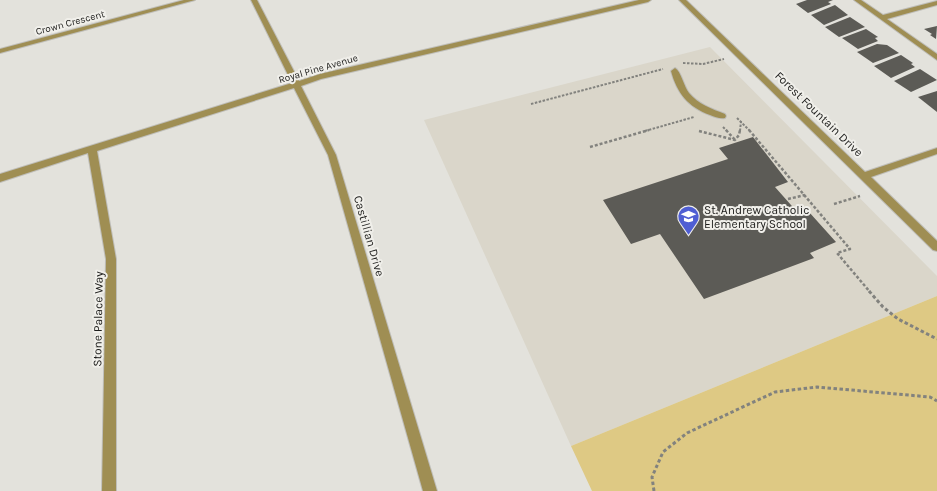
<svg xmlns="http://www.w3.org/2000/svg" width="937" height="491" font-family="Karla,sans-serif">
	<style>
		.built { fill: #dad6ca }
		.green { fill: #dec984 }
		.building { fill: #5c5b56 }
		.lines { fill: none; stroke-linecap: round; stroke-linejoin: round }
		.minor-casing { stroke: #bfbeb9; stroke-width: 2 }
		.path-far2 { stroke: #82827e; stroke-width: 2; stroke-dasharray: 2.5 1.5; stroke-linecap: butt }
		.path-far1 { stroke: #82827e; stroke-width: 2.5; stroke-dasharray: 3 2; stroke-linecap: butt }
		.path { stroke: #82827e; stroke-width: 3; stroke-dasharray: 3.5 2.5; stroke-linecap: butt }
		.minor { fill: #9f8e53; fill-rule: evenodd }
		.labels { text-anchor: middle; stroke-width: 4; stroke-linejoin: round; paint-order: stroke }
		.far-street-label { font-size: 10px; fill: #1c1c1a; stroke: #f0efea }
		.street-label { font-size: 12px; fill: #1c1c1a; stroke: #f0efea }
		.poi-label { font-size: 12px; fill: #1c1c1a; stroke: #f0efea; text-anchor: start }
	</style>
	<rect width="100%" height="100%" fill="#e3e2dc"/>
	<path class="built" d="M710,47L937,276V296L571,446L424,120Z"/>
	<path class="green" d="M937,296V491H592L571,446Z"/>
	<g class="building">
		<path d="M807,0H833L828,2L831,4L808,13L796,4Z"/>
		<path d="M835,5L848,15L824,25L811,15Z"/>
		<path d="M850,17L865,27L839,37L825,27Z"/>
		<path d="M937,26L936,39L930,35L932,34L924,29Z"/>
		<path d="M866,29L878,37L875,38L878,41L858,49L842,38Z"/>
		<path d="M877,44L887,45L899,53L873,63L857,52Z"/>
		<path d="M901,55L913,63L911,64L915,67L891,78L874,66Z"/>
		<path d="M920,69L937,80L911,92L894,81Z"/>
		<path d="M937,91V112L918,97Z"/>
		<path d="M753,137L788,182L775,187L799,214L809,212L836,242L810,253L814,258L704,299L660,234L631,244L603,200L728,159L719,148Z"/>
	</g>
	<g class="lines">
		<defs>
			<g id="minor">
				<path d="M184,0H195L0,53V49Z"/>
				<path d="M251,0H257L299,81L320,74L639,0H651L648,2L321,79L301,86L336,155L437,491H423L328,155L294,88L97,151L116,259V491H102L106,259L88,153L0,182V174L292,83Z"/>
				<path d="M679,0H686L865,172L937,148V154L871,177L937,241V251L933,250Z"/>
				<path d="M854,0H861L883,15L937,1V5L887,19L937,54V60Z"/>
				<path d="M675,68C681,71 684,87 689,93C698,104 712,109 725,114L726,116L725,118C720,119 715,117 710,115C688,107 677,93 671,71Z"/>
			</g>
		</defs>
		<use href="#minor" class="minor-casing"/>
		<g class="path-far2">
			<path d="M683,63L703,64L724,59"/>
			<path d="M531,104L663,69"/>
			<path d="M737,118L750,131"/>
			<path d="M723,127L727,131"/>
			<path d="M645,131L694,117"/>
			<path d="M740,131L741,121"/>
		</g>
		<g class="path-far1">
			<path d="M726,130L735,140"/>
			<path d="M749,130L850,249L837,253L870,292"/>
			<path d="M699,131L735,140L739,135L740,130"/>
			<path d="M590,147L649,130"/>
			<path d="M788,199L805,195"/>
			<path d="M834,204L860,196"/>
		</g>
		<g class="path">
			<path d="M869,291L883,307L898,319L937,339"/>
			<path d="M654,491L652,477L663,452L687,433L775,392L817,387L930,397L937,401"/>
		</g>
		<use href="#minor" class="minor"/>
	</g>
	<defs>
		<symbol id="school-pin" viewBox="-11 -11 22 30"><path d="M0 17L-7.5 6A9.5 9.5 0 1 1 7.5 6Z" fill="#4f5ed3" stroke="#f0efea"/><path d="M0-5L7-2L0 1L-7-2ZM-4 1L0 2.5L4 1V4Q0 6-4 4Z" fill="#fff"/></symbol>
	</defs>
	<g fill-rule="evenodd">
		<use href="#school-pin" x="676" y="204" width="25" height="34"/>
	</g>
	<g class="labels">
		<g class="far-street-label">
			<text transform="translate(70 22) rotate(-15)" y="4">Crown Crescent</text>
			<text transform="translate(318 68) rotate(-16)" y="4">Royal Pine Avenue</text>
		</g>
		<g class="street-label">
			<text transform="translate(819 114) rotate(44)" y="4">Forest Fountain Drive</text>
			<text transform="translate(369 236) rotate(74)" y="4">Castillian Drive</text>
			<text transform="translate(98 319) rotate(-89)" y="4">Stone Palace Way</text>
		</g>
		<g class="poi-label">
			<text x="704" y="214">St. Andrew Catholic<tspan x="704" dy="14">Elementary School</tspan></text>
		</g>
	</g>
</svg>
